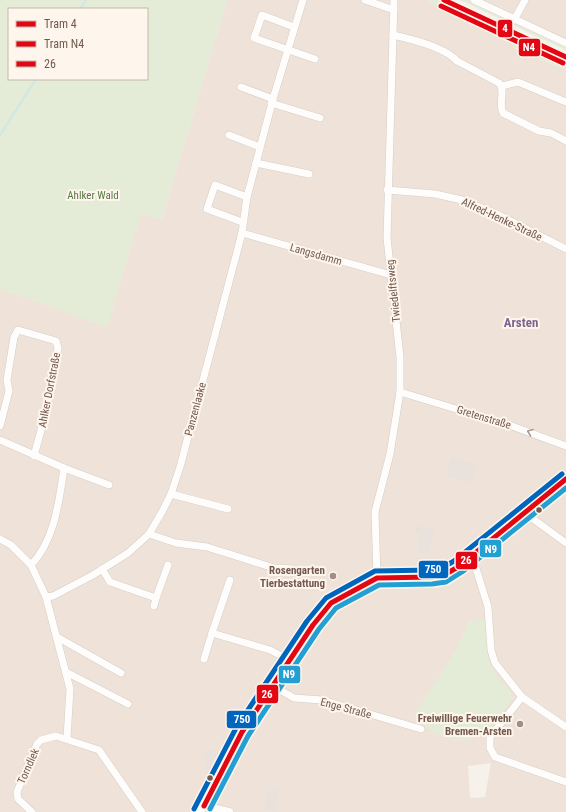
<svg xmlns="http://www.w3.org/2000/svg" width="566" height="812" font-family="'Roboto Condensed',sans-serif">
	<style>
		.residential { fill: #efe3d9; fill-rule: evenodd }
		.industrial { fill: #e8e1dc }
		.green { fill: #e4ecd7; fill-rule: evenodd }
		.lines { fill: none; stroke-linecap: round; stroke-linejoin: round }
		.stream { stroke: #cee6e5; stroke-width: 2 }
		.minor-casing { stroke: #d3cdc7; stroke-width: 8 }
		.tertiary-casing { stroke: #d3cdc7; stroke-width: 9 }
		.minor { stroke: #fefdfc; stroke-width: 7 }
		.tertiary { stroke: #fefdfc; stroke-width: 8 }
		.bus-1-casing { stroke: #fef6ed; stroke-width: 8 }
		.bus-2-casing { stroke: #fef6ed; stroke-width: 8 }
		.bus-3-casing { stroke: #fef6ed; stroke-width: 8 }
		.bus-1 { stroke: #e30613; stroke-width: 5 }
		.bus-2 { stroke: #249fd3; stroke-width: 5 }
		.bus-3 { stroke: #0065bd; stroke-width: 5 }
		.tram-1-casing { stroke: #fef6ed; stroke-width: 8 }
		.tram-2-casing { stroke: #fef6ed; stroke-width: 8 }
		.tram-1 { stroke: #e30613; stroke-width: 5 }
		.tram-2 { stroke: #e30613; stroke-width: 5 }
		.oneway { stroke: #ab9a93 }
		.bus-dot { fill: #73584d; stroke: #fef6ed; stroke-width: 1.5 }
		.poi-dot { fill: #a18e84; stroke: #fef6ed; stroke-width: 1.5 }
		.labels { text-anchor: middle; stroke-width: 4; stroke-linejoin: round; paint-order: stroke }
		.park-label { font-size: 11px; fill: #587846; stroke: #fef6ed }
		.street-label { font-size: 11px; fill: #73584d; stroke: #fef6ed }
		.poi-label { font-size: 11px; font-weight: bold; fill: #73584d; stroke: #fef6ed; text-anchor: end }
		.quarter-label { font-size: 13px; font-weight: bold; fill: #7e658f; stroke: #fef6ed }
		.line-badge { stroke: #fef6ed; stroke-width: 1.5 }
		.badge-label { font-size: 11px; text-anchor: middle; font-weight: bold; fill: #fff }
	</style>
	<rect width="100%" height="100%" fill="#f6f1eb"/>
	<g class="residential">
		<path d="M227,0H426L515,43L514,48L566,70V812H0V289L107,326L141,213L162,219ZM491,763L485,797L470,798L468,766Z"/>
		<path d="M465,0H566V46L555,42Z"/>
	</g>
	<g class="industrial">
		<path d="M451,457L477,465L470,484L446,476Z"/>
		<path d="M417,526L435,530L429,554L417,552L420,534L415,533Z"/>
		<path d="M211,749L221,753L212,773L205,769L207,765L203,755Z"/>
		<path d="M272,788L279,789L275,811L264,810L267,791H271Z"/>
	</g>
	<g class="green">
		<path d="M0,0H227L162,219L141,214L107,327L0,289ZM9,9H147V79H9Z"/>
		<path d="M426,0H437L566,61V70L513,47L515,43Z"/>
		<path d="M460,0H465L566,46V50Z"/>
		<path d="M485,620C486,638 486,655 493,671C498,682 511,686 513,699C503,710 492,726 479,735C459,748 427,733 414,715C433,685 457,655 468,621Z"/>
	</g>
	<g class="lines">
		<g class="stream">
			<path d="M80,9L86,0"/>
			<path d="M0,135L36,79"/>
		</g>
		<defs>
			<g id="minor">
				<path d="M365,0L394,10"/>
				<path d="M474,0L566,43"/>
				<path d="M514,20L525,0"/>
				<path d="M294,27L262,15L254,38L315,59"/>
				<path d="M393,35C411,39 445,47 457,61L499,83C506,90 498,103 503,113L539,131L551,133L566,141"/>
				<path d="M502,86L518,82L566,102"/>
				<path d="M241,87L273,99"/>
				<path d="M271,103L320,118"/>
				<path d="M229,135L260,147"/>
				<path d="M256,163L309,174"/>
				<path d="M387,190L435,194L462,200L499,215L566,249"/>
				<path d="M242,222L207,209L215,185L247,197"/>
				<path d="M242,233L391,275"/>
				<path d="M400,392L509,425L566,446"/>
				<path d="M0,426L9,391L7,380L14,337L18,330L56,341L58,348L54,374L51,381L47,408L34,456"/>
				<path d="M0,440L64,468C59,501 55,540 31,565"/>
				<path d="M64,468L109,485"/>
				<path d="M171,494L228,509"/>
				<path d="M525,513L566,543"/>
				<path d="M149,534L176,543L207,547L274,568L293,569"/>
				<path d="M0,539L11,545L31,565L46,597L70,689L67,738"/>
				<path d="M470,558L475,565L488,607L491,650L495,663L522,697L566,727"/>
				<path d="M102,569L110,582L156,598L168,565"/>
				<path d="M377,578L375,512L390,454L400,392V357L387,238L394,0"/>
				<path d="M230,580L212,633L270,650L289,660"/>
				<path d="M46,597L53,596L93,575L128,553L149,534L162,512L171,494L180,467L242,233L247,197L273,99L303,0"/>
				<path d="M154,606L156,598"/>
				<path d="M57,637L121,673"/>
				<path d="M204,659L212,633"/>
				<path d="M66,672L128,704"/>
				<path d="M273,686L294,698L322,700L421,729"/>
				<path d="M522,697L490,737V748L495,757L566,782"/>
				<path d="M32,812L18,799L17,792L37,744L41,740L56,736L99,750L142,812"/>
			</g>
			<g id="tertiary">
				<path d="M204,806L229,812"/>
				<path d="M200,812L242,732L313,625L331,603L349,592L377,578L431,577L444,575L458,567L566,479"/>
			</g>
		</defs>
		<use href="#minor" class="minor-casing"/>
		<use href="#tertiary" class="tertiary-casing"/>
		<use href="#minor" class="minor"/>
		<use href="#tertiary" class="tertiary"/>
		<defs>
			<path id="bus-1" d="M204,806L242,732L313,625L331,603L377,578L431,577L444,575L458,567L566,479"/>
			<path id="bus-2" d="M210,809L248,736L319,629L336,608L379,585L432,584L446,582L462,572L566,488"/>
			<path id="bus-3" d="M194,809L236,728L307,621L326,598L375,571L430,570L442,568L454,561L562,474"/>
		</defs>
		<use href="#bus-1" class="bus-1-casing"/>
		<use href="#bus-2" class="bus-2-casing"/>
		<use href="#bus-3" class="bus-3-casing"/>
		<use href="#bus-1" class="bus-1"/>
		<use href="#bus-2" class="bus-2"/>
		<use href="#bus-3" class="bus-3"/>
		<defs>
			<path id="tram-1" d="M444,0L566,57"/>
			<path id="tram-2" d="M441,6L563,63"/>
		</defs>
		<use href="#tram-1" class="tram-1-casing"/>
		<use href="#tram-2" class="tram-2-casing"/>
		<use href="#tram-1" class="tram-1"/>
		<use href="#tram-2" class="tram-2"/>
	</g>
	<defs><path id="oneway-chevron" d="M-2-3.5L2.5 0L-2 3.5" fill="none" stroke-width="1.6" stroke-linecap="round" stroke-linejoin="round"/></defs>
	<use class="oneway" href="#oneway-chevron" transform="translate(530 432) rotate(-159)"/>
	<g class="bus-dot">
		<circle cx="539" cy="510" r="3.5"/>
		<circle cx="210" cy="778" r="3.5"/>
	</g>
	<g class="poi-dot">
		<circle cx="333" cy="576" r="4"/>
		<circle cx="520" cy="724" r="4"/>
	</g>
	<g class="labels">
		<g class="park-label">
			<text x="93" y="199">Ahlker Wald</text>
		</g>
		<g class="street-label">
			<text transform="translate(502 219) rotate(25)" y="4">Alfred-Henke-Straße</text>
			<text transform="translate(316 254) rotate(16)" y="4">Langsdamm</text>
			<text transform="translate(393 291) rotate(-96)" y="4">Twiedelftsweg</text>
			<text transform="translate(49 390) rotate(-79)" y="4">Ahlker Dorfstraße</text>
			<text transform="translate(195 409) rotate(-75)" y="4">Panzenlaake</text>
			<text transform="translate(484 417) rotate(17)" y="4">Gretenstraße</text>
			<text transform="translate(346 708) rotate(15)" y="4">Enge Straße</text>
			<text transform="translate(28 766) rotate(-66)" y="4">Torndiek</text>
		</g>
		<g class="poi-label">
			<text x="325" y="574">Rosengarten<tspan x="325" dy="13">Tierbestattung</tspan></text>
			<text x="512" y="722">Freiwillige Feuerwehr<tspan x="512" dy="13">Bremen-Arsten</tspan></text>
		</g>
		<g class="quarter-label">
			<text x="521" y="327">Arsten</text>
		</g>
	</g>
	<g class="line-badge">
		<rect x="497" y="19" width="16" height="19" rx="4" fill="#e30613"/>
		<rect x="518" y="38" width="23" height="19" rx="4" fill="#e30613"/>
		<rect x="479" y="539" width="23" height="19" rx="4" fill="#249fd3"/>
		<rect x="455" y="551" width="23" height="19" rx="4" fill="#e30613"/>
		<rect x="418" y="560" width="31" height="19" rx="4" fill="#0065bd"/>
		<rect x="278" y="665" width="23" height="19" rx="4" fill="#249fd3"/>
		<rect x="256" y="684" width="23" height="20" rx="4" fill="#e30613"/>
		<rect x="226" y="710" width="31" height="19" rx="4" fill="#0065bd"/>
	</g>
	<g class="badge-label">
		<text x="505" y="32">4</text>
		<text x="529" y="51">N4</text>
		<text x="491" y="553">N9</text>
		<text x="466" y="564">26</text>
		<text x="433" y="573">750</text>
		<text x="289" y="678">N9</text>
		<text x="267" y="698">26</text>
		<text x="242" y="723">750</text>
	</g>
	<rect x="8" y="8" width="140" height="72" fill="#fef6ed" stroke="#c6b7ad"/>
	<rect x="16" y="21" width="20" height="6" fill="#e30613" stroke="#c6b7ad"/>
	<text x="44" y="28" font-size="12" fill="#73584d">Tram 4</text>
	<rect x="16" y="41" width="20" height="6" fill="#e30613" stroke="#c6b7ad"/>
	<text x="44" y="48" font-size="12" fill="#73584d">Tram N4</text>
	<rect x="16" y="61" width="20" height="6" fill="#e30613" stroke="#c6b7ad"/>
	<text x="44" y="68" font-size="12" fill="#73584d">26</text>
</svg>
